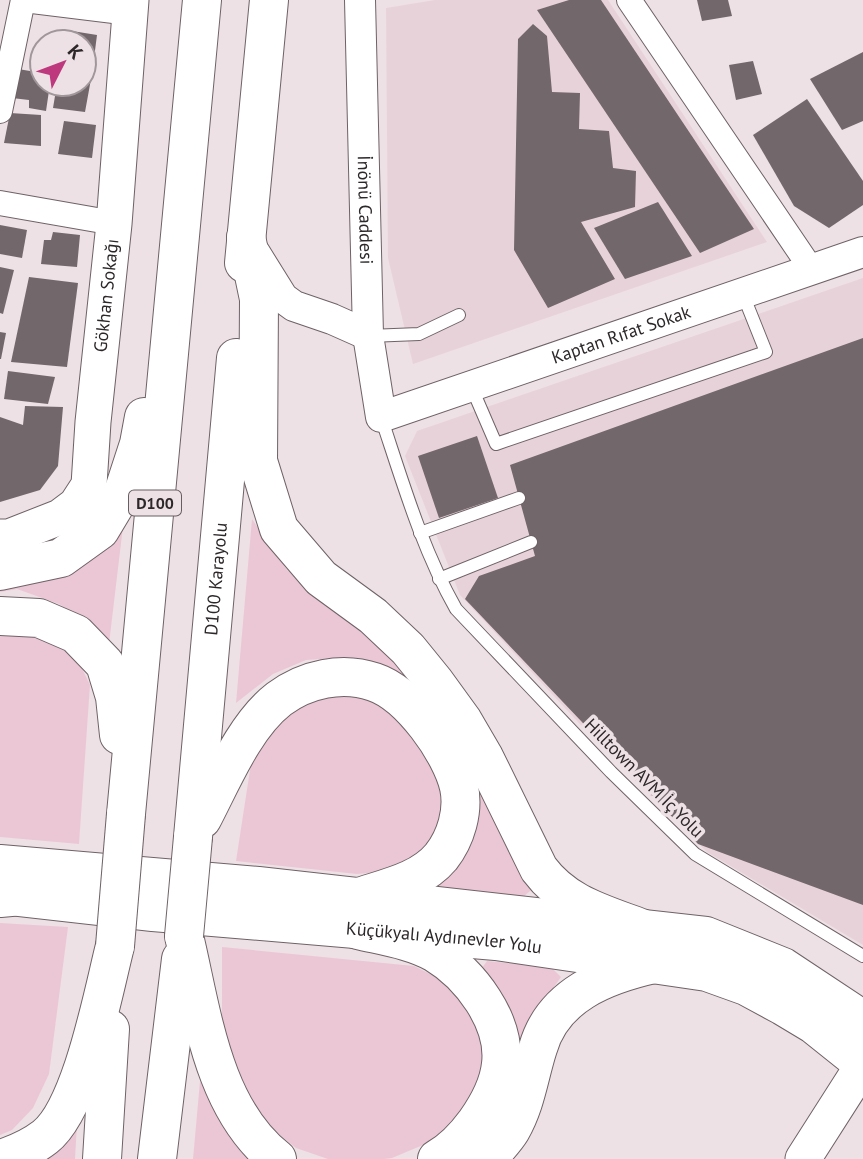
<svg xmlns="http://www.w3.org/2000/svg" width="863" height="1159" font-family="'PT Sans',sans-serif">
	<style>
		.built { fill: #e8d2da }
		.green { fill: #ebc7d5 }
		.building { fill: #72676b }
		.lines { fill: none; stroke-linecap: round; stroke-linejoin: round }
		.service-casing { stroke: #6e6267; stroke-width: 14 }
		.minor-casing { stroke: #6e6267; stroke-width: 26 }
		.tertiary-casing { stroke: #6e6267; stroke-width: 32 }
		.secondary-casing { stroke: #6e6267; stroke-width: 37 }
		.primary-casing { stroke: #6e6267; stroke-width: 40 }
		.trunk-casing { stroke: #6e6267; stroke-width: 40 }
		.service { stroke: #fff; stroke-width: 12 }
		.minor { stroke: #fff; stroke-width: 24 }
		.tertiary { stroke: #fff; stroke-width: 30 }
		.secondary { stroke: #fff; stroke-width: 35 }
		.primary { stroke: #fff; stroke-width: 38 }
		.trunk { stroke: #fff; stroke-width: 38 }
		.trunk-bridge-casing { stroke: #6e6267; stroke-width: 40; stroke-linecap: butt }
		.trunk-bridge { stroke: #fff; stroke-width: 38 }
		.labels { text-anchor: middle; stroke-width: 7; stroke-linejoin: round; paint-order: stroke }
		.shield { fill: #eee1e6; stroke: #665f61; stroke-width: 2 }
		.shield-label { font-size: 16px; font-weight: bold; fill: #2c2728 }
		.street-label { font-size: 18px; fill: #2c2728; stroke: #eee1e6 }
	</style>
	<rect width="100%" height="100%" fill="#eee1e6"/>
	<g class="built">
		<path d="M435,0H608L767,242L413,364L388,258L386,8Z"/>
		<path d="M863,278V945L707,852L603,749L460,595L405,456L417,431Z"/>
	</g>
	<g class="green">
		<path d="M124,518L109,644L81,618L59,604L17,589L0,592V583Z"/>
		<path d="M252,519L287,570L316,591L415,679L413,690L357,659L335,658L306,660L273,674L236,703Z"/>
		<path d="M0,629L47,638L77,658L90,685L79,844L0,837Z"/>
		<path d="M358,694L383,704L404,721L440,782L443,802L441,823L427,844L407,861L381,872L357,874L236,861L252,757L265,735L308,699Z"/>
		<path d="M466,761L536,886L523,897L424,889Z"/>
		<path d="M0,923L68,927L49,1074L33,1108L12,1130L0,1135Z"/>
		<path d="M222,947L414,966L442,980L468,1005L487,1057L474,1092L447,1129L423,1145L392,1158L384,1159H328L296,1148L276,1132L257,1111L222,1042Z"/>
		<path d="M487,961L551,967L561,977L539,1008L526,1041L509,1042L479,972Z"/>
		<path d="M200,1081L220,1116L258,1159H193Z"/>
		<path d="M78,1107L75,1159H26Z"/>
	</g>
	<g class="building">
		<path d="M569,0H601L754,229L700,253L537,10Z"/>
		<path d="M697,0H728L732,16L702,21Z"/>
		<path d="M533,24L547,36L552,92L580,93L579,129L609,131L613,168L636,171L635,207L581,222L615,279L548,308L514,250L518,39Z"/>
		<path d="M66,30L97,35L93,66L84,65V42H64Z"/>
		<path d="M863,52V121L842,130L810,79Z"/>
		<path d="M753,61L762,94L736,100L729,65Z"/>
		<path d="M18,69L42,73V84H50L46,111L29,108V100L12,98Z"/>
		<path d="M84,78L91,79L85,112L53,108L57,84H84Z"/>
		<path d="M807,99L863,181V205L829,228L794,206L753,135Z"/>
		<path d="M10,113L41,115V146L4,143Z"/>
		<path d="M64,121L96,125L92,158L58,154Z"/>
		<path d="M658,202L692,256L625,279L594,228Z"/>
		<path d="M0,225L27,230L22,258L0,254Z"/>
		<path d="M53,232L80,235L77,267L41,264L44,240H51Z"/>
		<path d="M0,267L14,270L3,314L0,313Z"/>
		<path d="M29,277L78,283L67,367L11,362Z"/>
		<path d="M0,332L6,333L1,359H0Z"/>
		<path d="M863,338V905L698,844L465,599L479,576L535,556L510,465Z"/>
		<path d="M8,371L55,377L48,404L4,399Z"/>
		<path d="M25,406L63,407L58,466L40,490L0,502V417L23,425Z"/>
		<path d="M477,436L498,498L439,518L418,456Z"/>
	</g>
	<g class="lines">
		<defs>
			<g id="service">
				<path d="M369,336L419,334L459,315"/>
				<path d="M471,386L496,444L766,352L742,292"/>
				<path d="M381,417C403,483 422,549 456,609L611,772L695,854L863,956"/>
				<path d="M420,533L519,498"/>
				<path d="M439,579L531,542"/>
			</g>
			<g id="minor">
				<path d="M24,0L130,13"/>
				<path d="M629,0L812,270"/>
				<path d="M0,111L23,0"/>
				<path d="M0,203L114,223"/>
			</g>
			<g id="tertiary">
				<path id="s1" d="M360,0L368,335L381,417L863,252"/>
				<path d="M255,253L283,298L294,306L332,319L368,335"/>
			</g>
			<g id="secondary">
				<path id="s2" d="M0,537H9L60,517L76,505L89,485L93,422L114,224L131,0"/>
				<path d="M803,1159L863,1065"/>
			</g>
			<g id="primary">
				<path d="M0,864L258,886L706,936L783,967L854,1014L863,1022"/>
				<path id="s3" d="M0,895L153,912L496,941L707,972L746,986L783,1006L813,1024L863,1064"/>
			</g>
			<g id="trunk">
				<path d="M246,237L259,299L258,461L279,529L321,578L373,616L408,649L434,681L463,721L484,757L539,869C565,904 601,913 641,928"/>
				<path d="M244,263L269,0"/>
				<path d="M0,571L61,558L100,530L124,490L139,444L144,417"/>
				<path d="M0,616L39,618L76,634L105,664L115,697L119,735"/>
				<path d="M126,814L202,0"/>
				<path d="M202,819C222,781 244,726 279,699C306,679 342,671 374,682C410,694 451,752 459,787C464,811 456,838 441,857C420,882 385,888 356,898"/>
				<path id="s4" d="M193,837L236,358"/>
				<path d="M0,898L11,897"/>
				<path d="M358,930C383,936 412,940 435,953C470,974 506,1021 501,1064C499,1085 488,1105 476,1122C465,1137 453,1150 437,1159"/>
				<path d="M184,936C202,1011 212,1108 277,1159"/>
				<path d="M1,1159C16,1154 32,1147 45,1137C82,1108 103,993 115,946"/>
				<path d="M102,1159L110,1029"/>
				<path d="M157,1159L181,959"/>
				<path d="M487,1159C495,1150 505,1140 511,1130C526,1104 529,1076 538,1048C553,995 605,975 654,964"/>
			</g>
		</defs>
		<use href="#service" class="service-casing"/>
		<use href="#minor" class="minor-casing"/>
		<use href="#tertiary" class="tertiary-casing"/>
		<use href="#secondary" class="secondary-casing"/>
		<use href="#primary" class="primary-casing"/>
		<use href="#trunk" class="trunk-casing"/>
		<use href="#service" class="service"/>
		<use href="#minor" class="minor"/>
		<use href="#tertiary" class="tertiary"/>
		<use href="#secondary" class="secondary"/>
		<use href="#primary" class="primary"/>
		<use href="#trunk" class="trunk"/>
		<defs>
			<g id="trunk-bridge">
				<path d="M184,936L193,837"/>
				<path d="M115,946L126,814"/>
			</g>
		</defs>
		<use href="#trunk-bridge" class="trunk-bridge-casing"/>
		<use href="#trunk-bridge" class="trunk-bridge"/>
	</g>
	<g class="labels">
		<rect class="shield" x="129" y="490.5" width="52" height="25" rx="5"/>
		<g class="shield-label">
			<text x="155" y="509">D100</text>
		</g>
		<g class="street-label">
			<text dy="6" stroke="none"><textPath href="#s1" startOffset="210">İnönü Caddesi</textPath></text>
			<text dy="6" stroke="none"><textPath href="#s2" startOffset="298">Gökhan Sokağı</textPath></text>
			<text dy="6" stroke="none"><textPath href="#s1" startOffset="672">Kaptan Rıfat Sokak</textPath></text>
			<text dy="6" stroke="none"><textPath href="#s4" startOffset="259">D100 Karayolu</textPath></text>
			<text transform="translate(644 778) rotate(45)" y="6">Hilltown AVM İç Yolu</text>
			<text dy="6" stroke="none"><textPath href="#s3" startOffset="446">Küçükyalı Aydınevler Yolu</textPath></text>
		</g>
	</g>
	<g transform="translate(63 63) rotate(48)"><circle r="33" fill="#eee1e6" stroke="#a0979a" stroke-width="2"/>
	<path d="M0-5L12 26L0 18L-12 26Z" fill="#bd387c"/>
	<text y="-10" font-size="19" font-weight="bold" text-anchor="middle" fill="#2c2728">K</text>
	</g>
</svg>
